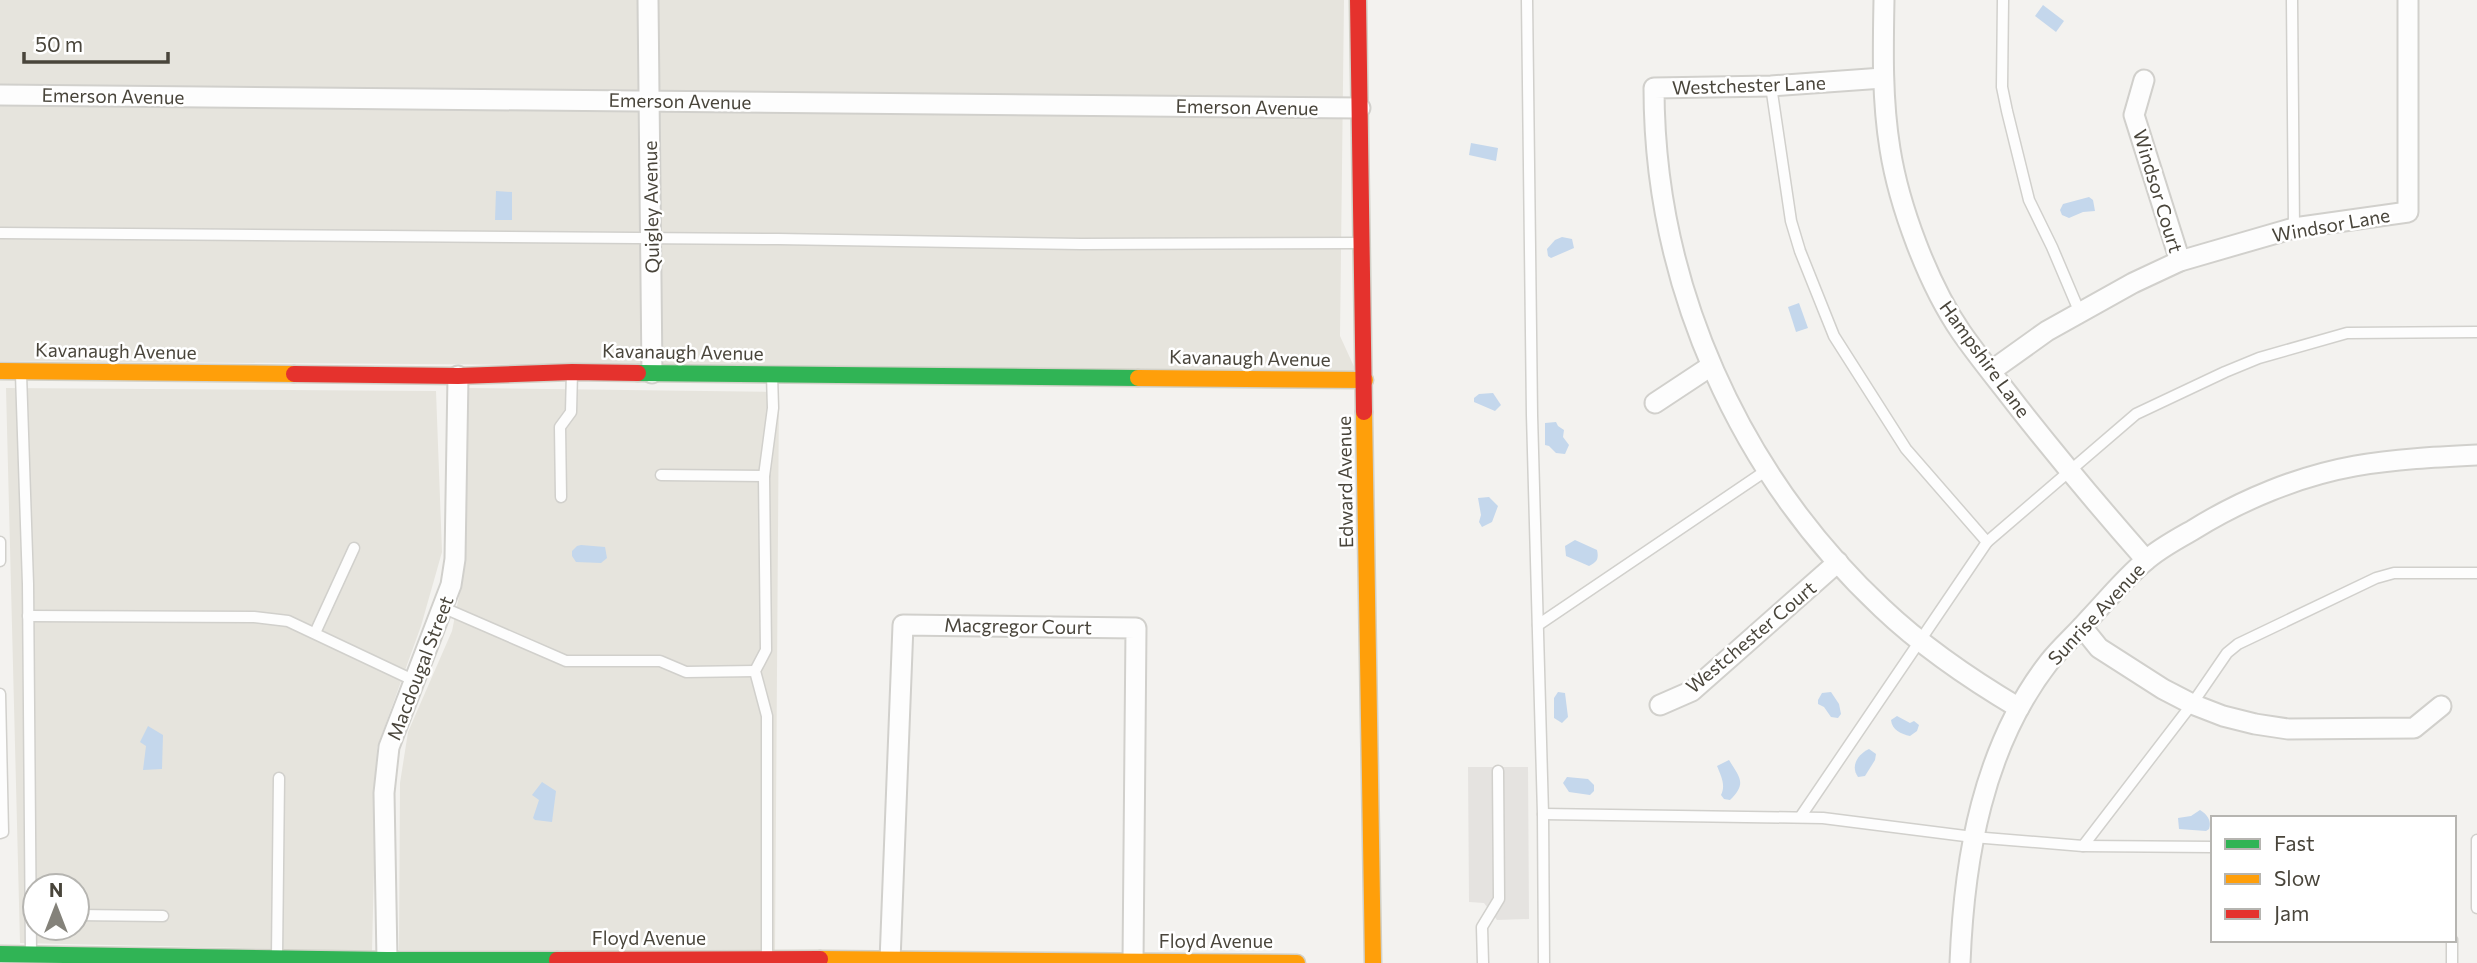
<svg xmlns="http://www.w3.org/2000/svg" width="2477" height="963" font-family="Commissioner,sans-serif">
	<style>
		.residential { fill: #e6e4dd; fill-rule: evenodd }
		.parking { fill: #e5e3e0 }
		.water { fill: #c4d7ec }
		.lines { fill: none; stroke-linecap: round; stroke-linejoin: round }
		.lane-casing { stroke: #d1d0cc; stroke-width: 13 }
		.street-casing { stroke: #d1d0cc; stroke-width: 23 }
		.fast-casing { stroke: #d1d0c7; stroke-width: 19 }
		.slow-casing { stroke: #d1d0c7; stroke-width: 19 }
		.jam-casing { stroke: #d1d0c7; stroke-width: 19 }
		.lane { stroke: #fdfdfd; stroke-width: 10 }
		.street { stroke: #fdfdfd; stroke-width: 19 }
		.fast { stroke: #30b455; stroke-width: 16 }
		.slow { stroke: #ff9f0a; stroke-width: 16 }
		.jam { stroke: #e5322d; stroke-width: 16 }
		.labels { text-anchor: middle; stroke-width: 5; stroke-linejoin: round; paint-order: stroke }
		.street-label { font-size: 19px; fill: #49453b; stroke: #fff }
	</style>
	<rect width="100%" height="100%" fill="#f3f2ef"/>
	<g class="residential">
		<path d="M0,0H1344L1340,336L1356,371L0,361Z"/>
		<path d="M6,388L436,391L442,552L421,626L377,748L372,951L20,943ZM35,886H77V928H35Z"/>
		<path d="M466,388L779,392L775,952L399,950L400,783L408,732L452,631L466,561Z"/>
	</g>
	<path class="parking" d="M1468,767H1528L1529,919L1497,920L1484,903L1469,902Z"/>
	<g class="water">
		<path d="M2043,5L2064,21L2056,32L2035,16Z"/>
		<path d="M1471,143L1498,148L1496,161L1469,155Z"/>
		<path d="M496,191L512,192V220H495Z"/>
		<path d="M2089,197L2093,200L2095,211L2083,212L2069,218L2062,215L2060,210L2063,204Z"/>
		<path d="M1562,237L1572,239L1574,248L1551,258L1548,256L1547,249L1555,240Z"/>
		<path d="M1799,303L1808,328L1796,332L1788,307Z"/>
		<path d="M1493,393L1501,405L1495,411L1474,402V398L1479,394Z"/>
		<path d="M1556,422L1558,426L1564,430L1563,437L1569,445L1565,454L1556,453L1549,446L1545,445V423Z"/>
		<path d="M1489,497L1498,506L1492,522L1482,527L1479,522L1481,515L1478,498Z"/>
		<path d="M1575,540L1597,550C1599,559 1597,562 1589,566L1566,556L1565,546Z"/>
		<path d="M581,545L605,547L607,558L601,563L576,562L572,556V551L577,546Z"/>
		<path d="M1558,692L1565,693L1568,717L1562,723L1554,718V698Z"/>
		<path d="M1831,692L1839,704L1841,714L1838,718L1831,717L1824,707L1818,704V700L1822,693Z"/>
		<path d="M1897,716L1910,723L1914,721L1919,725L1917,731L1910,736C1901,734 1892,730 1891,720Z"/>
		<path d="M148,726L163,735L162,769L143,770L146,746L140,742Z"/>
		<path d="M1869,749L1876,754L1875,760L1865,776L1858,777C1850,766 1858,754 1869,749Z"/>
		<path d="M1729,760C1740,778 1747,783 1730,800L1724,799L1721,795C1726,785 1721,776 1717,766Z"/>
		<path d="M1567,777L1588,779L1594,785V791L1590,795L1569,792L1563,783Z"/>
		<path d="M542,782L556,791L552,822L535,820L533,818L539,800L532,795Z"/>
		<path d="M2200,810C2207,814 2212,821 2209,829L2206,831L2179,829L2178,818L2191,816Z"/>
	</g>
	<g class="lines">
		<defs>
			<g id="lane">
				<path d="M1527,0L1532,415L1543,814L1544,963"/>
				<path d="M2003,0L2002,87L2007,111L2029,200L2052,247L2080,313"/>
				<path d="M2292,0L2294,228"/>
				<path d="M1771,86L1791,221L1800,251L1834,336L1906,449L1987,542L1801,816"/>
				<path d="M0,233L778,239L1081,244L1362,243"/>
				<path d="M21,374L28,584L31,954"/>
				<path d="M661,475L764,476"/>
				<path d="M561,497L560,427L571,412L572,372"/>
				<path d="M0,542V561"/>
				<path d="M1987,542L2136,414L2225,372L2259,358L2347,333L2477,332"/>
				<path d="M444,608L566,661H660L686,672L755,671"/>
				<path d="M28,616L254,617L288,621L413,680"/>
				<path d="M1538,625L1767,470"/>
				<path d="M315,633L354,548"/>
				<path d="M0,694L3,832L0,833"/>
				<path d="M1543,814L1823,818L1973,837L2083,846L2192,704L2227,653L2238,644L2376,578L2394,573H2477"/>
				<path d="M2477,840V908"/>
				<path d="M2083,846L2213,847"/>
				<path d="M77,915L163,916"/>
				<path d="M2452,940V963"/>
				<path d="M277,956L279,778"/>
				<path d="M767,957V716L755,671L766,650L764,476L773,408L772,375"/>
				<path d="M1483,963L1482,927L1499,899L1498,771"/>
			</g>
			<g id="street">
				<path d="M648,0L652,373"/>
				<path d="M1884,0C1883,50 1882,100 1890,149C1899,206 1928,284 1961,332C1979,358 2000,383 2019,408C2060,460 2102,510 2146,560"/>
				<path d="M1883,78L1771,86L1654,88C1654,285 1739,474 1882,608C1923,647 1970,679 2019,708"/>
				<path d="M2144,80L2134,115L2180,261"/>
				<path d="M0,95L1360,108"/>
				<path d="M1991,371L2047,331L2133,283L2180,261L2294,228L2408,212V0"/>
				<path d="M1655,403L1711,366"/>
				<path d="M2082,627L2099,648L2163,689L2192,704L2223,716L2255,724L2288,729L2414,728L2441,706"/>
				<path d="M1660,705L1692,691L1838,562"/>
				<path d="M387,960L384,793L389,747L451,585L455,559L458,376"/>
				<path d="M890,961L903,625L1136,628L1133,962"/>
				<path d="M1960,963C1964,858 1983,747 2049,662C2061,647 2076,634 2089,619C2107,600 2124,579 2144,562C2158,549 2177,539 2193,530C2241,500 2299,476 2355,466C2395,459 2436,457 2477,455"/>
			</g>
			<g id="fast">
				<path d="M638,373L1138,378"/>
				<path d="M0,954L387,960H557"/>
			</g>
			<g id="slow">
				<path d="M0,371L294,374"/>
				<path d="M1138,378L1365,380"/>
				<path d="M1364,412L1373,963"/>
				<path d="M820,959L1297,963"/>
			</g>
			<g id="jam">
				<path d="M1358,0L1364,412"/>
				<path d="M294,374L458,376L572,372L638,373"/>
				<path d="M557,960L820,959"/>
			</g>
		</defs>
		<use href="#lane" class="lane-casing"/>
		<use href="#street" class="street-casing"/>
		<use href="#fast" class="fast-casing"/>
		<use href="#slow" class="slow-casing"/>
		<use href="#jam" class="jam-casing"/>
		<use href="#lane" class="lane"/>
		<use href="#street" class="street"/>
		<use href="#fast" class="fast"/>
		<use href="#slow" class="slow"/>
		<use href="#jam" class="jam"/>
	</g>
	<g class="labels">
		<g class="street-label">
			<text transform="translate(1749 85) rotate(-2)" y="7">Westchester Lane</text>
			<text transform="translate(113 96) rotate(1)" y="7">Emerson Avenue</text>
			<text transform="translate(680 101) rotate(1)" y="7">Emerson Avenue</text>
			<text transform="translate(1247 107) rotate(1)" y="7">Emerson Avenue</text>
			<text transform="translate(2158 191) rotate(73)" y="7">Windsor Court</text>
			<text transform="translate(651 207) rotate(-91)" y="7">Quigley Avenue</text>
			<text transform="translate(2331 225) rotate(-10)" y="7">Windsor Lane</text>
			<text transform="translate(116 351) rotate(1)" y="7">Kavanaugh Avenue</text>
			<text transform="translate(683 352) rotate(1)" y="7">Kavanaugh Avenue</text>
			<text transform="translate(1250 358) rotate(1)" y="7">Kavanaugh Avenue</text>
			<text transform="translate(1985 359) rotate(54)" y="7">Hampshire Lane</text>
			<text transform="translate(1345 482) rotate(-91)" y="7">Edward Avenue</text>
			<text transform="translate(2096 614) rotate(-47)" y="7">Sunrise Avenue</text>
			<text transform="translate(1018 626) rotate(1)" y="7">Macgregor Court</text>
			<text transform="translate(1751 637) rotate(-40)" y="7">Westchester Court</text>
			<text transform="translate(420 668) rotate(-69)" y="7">Macdougal Street</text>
			<text x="649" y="945">Floyd Avenue</text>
			<text x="1216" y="948">Floyd Avenue</text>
		</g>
	</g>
	<rect x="2211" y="816" width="245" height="126" fill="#ffffff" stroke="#b6b5b1" stroke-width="2"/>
	<rect x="2225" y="839" width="35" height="10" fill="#30b455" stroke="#b6b5b1" stroke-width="2"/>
	<text x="2274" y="851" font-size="21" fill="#49453b">Fast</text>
	<rect x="2225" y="874" width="35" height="10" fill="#ff9f0a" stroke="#b6b5b1" stroke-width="2"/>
	<text x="2274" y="886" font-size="21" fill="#49453b">Slow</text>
	<rect x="2225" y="909" width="35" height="10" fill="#e5322d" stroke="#b6b5b1" stroke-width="2"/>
	<text x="2274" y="921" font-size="21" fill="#49453b">Jam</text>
	<g transform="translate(56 907)"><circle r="33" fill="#ffffff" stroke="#b6b5b1" stroke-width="2"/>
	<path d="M0-5L12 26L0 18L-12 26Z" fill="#84827a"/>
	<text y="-10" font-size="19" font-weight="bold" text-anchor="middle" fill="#49453b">N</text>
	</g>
	<path d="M24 52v10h144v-10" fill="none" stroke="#49453b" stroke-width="3.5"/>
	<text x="35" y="52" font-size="21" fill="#49453b" stroke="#ffffff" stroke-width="5" paint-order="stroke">50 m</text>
</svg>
